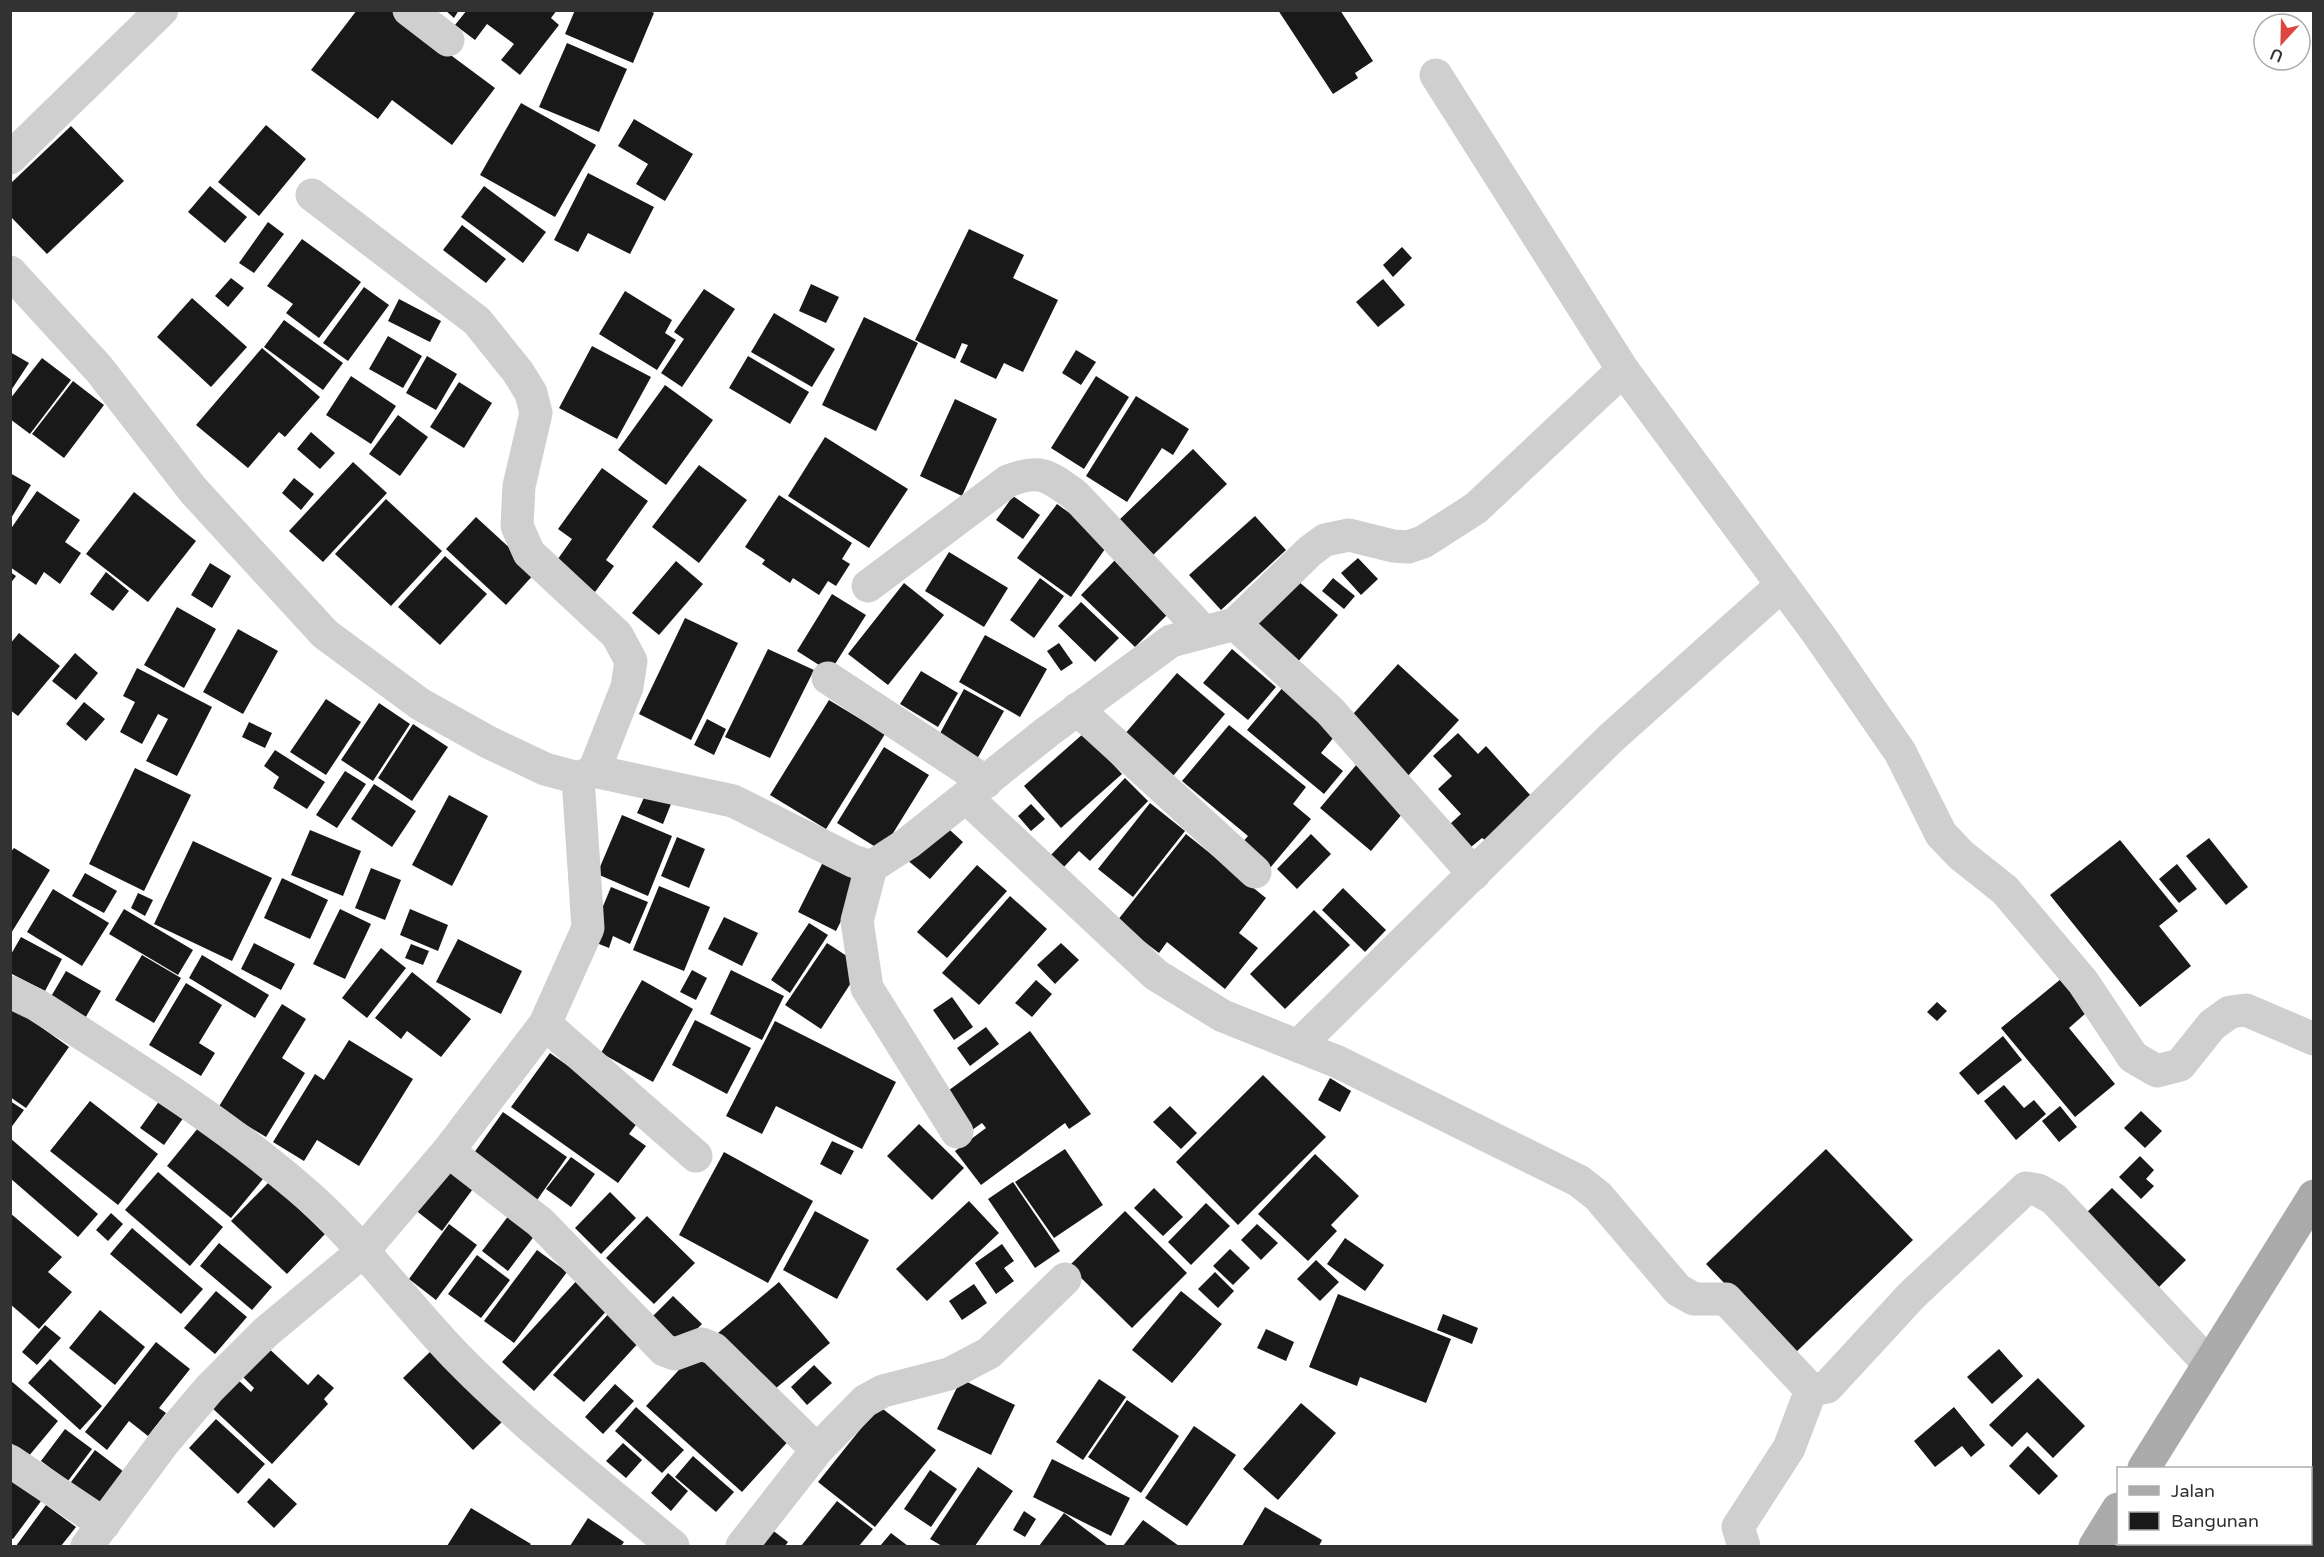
<svg xmlns="http://www.w3.org/2000/svg" width="2324" height="1557" font-family="'Varela Round',sans-serif">
	<style>
		.building { fill: #191919 }
		.lines { fill: none; stroke-linecap: round; stroke-linejoin: round }
		.minor { stroke: #cfcfcf; stroke-width: 33 }
		.major { stroke: #aaa; stroke-width: 33 }
	</style>
	<rect width="100%" height="100%" fill="#fff"/>
	<g class="building">
		<path d="M357,10H390L495,88L452,145L392,100L378,119L311,70Z"/>
		<path d="M445,10H459L454,18Z"/>
		<path d="M467,10H557L551,18L559,25L520,75L501,60L514,44L487,24L475,40L455,25Z"/>
		<path d="M575,10H648L654,13L633,63L565,34Z"/>
		<path d="M1278,10H1340L1373,61L1355,73L1358,78L1333,94Z"/>
		<path d="M567,43L627,69L599,132L539,107Z"/>
		<path d="M521,103L596,145L555,217L480,175Z"/>
		<path d="M634,119L693,154L665,201L636,184L648,164L618,146Z"/>
		<path d="M266,125L306,159L259,216L218,182Z"/>
		<path d="M71,126L124,181L47,254L10,216V184Z"/>
		<path d="M588,173L654,207L630,254L588,233L578,252L554,240Z"/>
		<path d="M210,186L247,217L225,243L188,212Z"/>
		<path d="M484,186L546,232L523,263L461,217Z"/>
		<path d="M268,222L284,234L254,273L239,263Z"/>
		<path d="M462,225L506,259L486,283L443,250Z"/>
		<path d="M969,229L1024,255L1013,278L1058,300L1023,372L1004,363L996,379L960,362L968,345L962,343L955,359L915,340Z"/>
		<path d="M302,239L361,282L319,338L286,313L293,304L267,286Z"/>
		<path d="M1402,247L1412,258L1393,277L1383,265Z"/>
		<path d="M231,278L244,288L228,307L215,296Z"/>
		<path d="M1383,279L1405,305L1378,327L1356,302Z"/>
		<path d="M811,284L839,297L826,323L799,311Z"/>
		<path d="M364,287L389,305L348,361L323,343Z"/>
		<path d="M704,289L735,309L682,387L661,373L684,339L674,332Z"/>
		<path d="M625,291L672,320L665,333L676,340L657,370L599,334Z"/>
		<path d="M192,298L247,347L211,387L157,337Z"/>
		<path d="M399,299L441,321L430,342L388,321Z"/>
		<path d="M774,313L835,349L812,387L751,352Z"/>
		<path d="M864,317L918,343L876,431L822,405Z"/>
		<path d="M284,320L343,363L323,390L264,347Z"/>
		<path d="M388,336L422,356L403,388L369,369Z"/>
		<path d="M592,346L651,377L617,439L559,408Z"/>
		<path d="M262,348L320,397L285,437L279,432L248,468L196,425Z"/>
		<path d="M1076,350L1096,362L1081,385L1062,373Z"/>
		<path d="M10,352L29,363L10,392Z"/>
		<path d="M427,356L457,374L436,410L406,393Z"/>
		<path d="M748,356L809,392L790,424L729,388Z"/>
		<path d="M42,358L71,380L30,434L10,419V399Z"/>
		<path d="M351,376L396,406L371,444L326,415Z"/>
		<path d="M1096,376L1129,397L1084,469L1051,448Z"/>
		<path d="M73,381L104,405L64,458L32,434Z"/>
		<path d="M459,382L492,403L464,448L430,427Z"/>
		<path d="M665,385L713,420L666,485L618,450Z"/>
		<path d="M1136,396L1189,429L1173,455L1162,448L1127,502L1086,476Z"/>
		<path d="M955,399L997,419L962,496L920,476Z"/>
		<path d="M398,415L428,437L400,476L369,454Z"/>
		<path d="M311,432L335,453L320,469L297,449Z"/>
		<path d="M825,437L908,489L869,548L788,496Z"/>
		<path d="M1193,449L1227,484L1152,556L1118,521Z"/>
		<path d="M353,462L387,493L323,562L289,531Z"/>
		<path d="M699,465L747,500L699,563L652,527Z"/>
		<path d="M602,468L648,501L606,560L614,566L595,592L555,563L572,539L558,529Z"/>
		<path d="M10,473L31,485L10,520Z"/>
		<path d="M294,478L314,494L301,510L282,493Z"/>
		<path d="M37,491L80,520L65,542L81,553L60,584L44,572L36,585L10,567V530Z"/>
		<path d="M134,492L196,541L148,602L86,554Z"/>
		<path d="M779,495L852,543L842,559L850,564L836,586L828,581L819,595L793,578L790,583L762,564L765,560L745,547Z"/>
		<path d="M1013,496L1040,515L1023,539L996,520Z"/>
		<path d="M386,499L442,551L391,606L335,554Z"/>
		<path d="M1057,504L1110,542L1071,597L1017,558Z"/>
		<path d="M1255,516L1286,550L1221,610L1189,575Z"/>
		<path d="M476,517L536,572L506,605L446,549Z"/>
		<path d="M949,552L1008,588L984,627L925,591Z"/>
		<path d="M445,556L487,594L440,645L398,607Z"/>
		<path d="M1119,556L1173,609L1135,647L1081,595Z"/>
		<path d="M1358,558L1378,579L1361,595L1341,573Z"/>
		<path d="M676,561L703,584L659,635L632,613Z"/>
		<path d="M210,563L231,576L212,608L191,595Z"/>
		<path d="M10,572L16,576L10,584Z"/>
		<path d="M106,572L129,591L113,611L90,594Z"/>
		<path d="M1292,576L1338,615L1296,664L1251,625Z"/>
		<path d="M1040,578L1064,596L1034,638L1010,620Z"/>
		<path d="M1333,578L1355,596L1344,609L1322,591Z"/>
		<path d="M904,583L944,615L888,685L848,654Z"/>
		<path d="M832,594L866,615L830,672L797,651Z"/>
		<path d="M1081,602L1119,638L1095,662L1058,626Z"/>
		<path d="M177,607L216,629L184,688L144,665Z"/>
		<path d="M685,618L738,643L691,740L639,714Z"/>
		<path d="M238,629L278,651L243,714L203,692Z"/>
		<path d="M19,633L60,666L18,716L10,710V644Z"/>
		<path d="M985,635L1047,669L1020,717L959,682Z"/>
		<path d="M1059,643L1073,663L1061,671L1047,651Z"/>
		<path d="M768,649L814,670L770,758L725,737Z"/>
		<path d="M1232,649L1276,687L1248,720L1203,683Z"/>
		<path d="M75,653L98,673L76,700L52,681Z"/>
		<path d="M1398,664L1459,720L1406,778L1345,723Z"/>
		<path d="M137,668L212,707L177,776L146,761L168,719L158,714L142,744L120,732L135,702L123,696Z"/>
		<path d="M921,671L958,693L938,727L900,704Z"/>
		<path d="M1177,673L1225,714L1173,776L1124,735Z"/>
		<path d="M1284,686L1338,732L1321,753L1343,771L1324,794L1247,730Z"/>
		<path d="M964,689L1004,711L977,759L938,737Z"/>
		<path d="M326,699L361,722L326,775L290,752Z"/>
		<path d="M829,700L885,734L826,829L770,795Z"/>
		<path d="M84,702L105,719L86,741L66,724Z"/>
		<path d="M379,703L410,724L373,781L341,760Z"/>
		<path d="M707,719L726,729L714,755L694,745Z"/>
		<path d="M249,722L272,733L265,748L242,737Z"/>
		<path d="M413,724L448,747L412,801L378,778Z"/>
		<path d="M1229,725L1306,787L1293,804L1311,819L1270,868L1241,844L1248,836L1182,781Z"/>
		<path d="M1084,733L1122,774L1061,828L1024,786Z"/>
		<path d="M1458,733L1478,754L1486,746L1532,797L1485,840L1482,838L1471,847L1450,824L1461,814L1438,789L1452,776L1433,756Z"/>
		<path d="M884,747L929,775L882,851L837,823Z"/>
		<path d="M275,750L325,782L307,809L273,788L279,777L264,766Z"/>
		<path d="M1357,764L1408,807L1371,851L1320,808Z"/>
		<path d="M135,768L191,795L144,891L89,864Z"/>
		<path d="M345,771L366,784L337,828L316,815Z"/>
		<path d="M1125,778L1148,801L1090,861L1079,851L1062,869L1050,856Z"/>
		<path d="M374,784L416,811L392,847L351,819Z"/>
		<path d="M646,793L671,804L663,824L637,813Z"/>
		<path d="M449,795L488,816L452,886L412,865Z"/>
		<path d="M1150,803L1185,831L1133,897L1098,869Z"/>
		<path d="M1031,804L1045,819L1031,831L1018,816Z"/>
		<path d="M622,815L672,836L648,896L597,874Z"/>
		<path d="M940,821L963,842L930,879L906,859Z"/>
		<path d="M310,830L361,851L343,896L291,875Z"/>
		<path d="M1186,834L1266,898L1239,933L1258,948L1225,989L1167,942L1159,953L1117,921Z"/>
		<path d="M1311,834L1331,854L1297,889L1277,869Z"/>
		<path d="M677,837L705,849L689,888L661,876Z"/>
		<path d="M2209,838L2248,887L2226,905L2186,856Z"/>
		<path d="M2120,840L2178,911L2159,926L2191,966L2140,1007L2050,895Z"/>
		<path d="M193,841L272,878L232,961L154,924Z"/>
		<path d="M14,848L50,870L10,935V853Z"/>
		<path d="M825,858L863,877L836,931L798,912Z"/>
		<path d="M2177,864L2197,889L2179,903L2159,879Z"/>
		<path d="M977,865L1007,891L947,958L917,932Z"/>
		<path d="M371,868L401,880L385,920L355,908Z"/>
		<path d="M85,873L117,891L104,913L72,896Z"/>
		<path d="M282,878L328,900L310,939L264,918Z"/>
		<path d="M659,886L710,907L684,971L633,950Z"/>
		<path d="M611,887L648,902L630,944L613,936L609,948L589,940Z"/>
		<path d="M1343,888L1386,930L1365,952L1322,910Z"/>
		<path d="M53,889L109,923L82,966L27,932Z"/>
		<path d="M138,893L153,900L145,916L131,908Z"/>
		<path d="M1010,896L1047,929L979,1005L942,973Z"/>
		<path d="M124,909L193,950L178,975L109,934Z"/>
		<path d="M340,909L371,924L345,979L313,964Z"/>
		<path d="M410,909L448,925L438,951L400,935Z"/>
		<path d="M1314,910L1350,945L1285,1009L1250,974Z"/>
		<path d="M724,917L758,933L742,966L708,949Z"/>
		<path d="M809,923L828,935L790,993L771,980Z"/>
		<path d="M21,937L62,959L45,991L10,973V956Z"/>
		<path d="M458,939L522,971L501,1014L436,982Z"/>
		<path d="M254,943L295,964L281,990L241,969Z"/>
		<path d="M827,943L862,966L821,1029L785,1005Z"/>
		<path d="M1061,943L1079,960L1055,984L1037,965Z"/>
		<path d="M411,944L429,951L423,965L405,958Z"/>
		<path d="M381,948L406,968L367,1018L342,998Z"/>
		<path d="M142,955L181,978L154,1023L115,1000Z"/>
		<path d="M202,955L269,995L255,1018L189,978Z"/>
		<path d="M692,970L707,978L696,1000L680,992Z"/>
		<path d="M731,970L784,996L762,1040L710,1014Z"/>
		<path d="M66,971L101,991L84,1020L49,1000Z"/>
		<path d="M412,972L471,1019L441,1057L407,1031L401,1039L375,1018Z"/>
		<path d="M2067,974L2094,1006L2069,1028L2115,1084L2075,1117L2001,1028Z"/>
		<path d="M642,980L693,1009L653,1082L601,1053Z"/>
		<path d="M1036,980L1052,994L1032,1017L1015,1003Z"/>
		<path d="M186,983L222,1005L199,1043L215,1053L201,1076L149,1045Z"/>
		<path d="M952,997L973,1027L954,1040L933,1010Z"/>
		<path d="M1937,1002L1947,1011L1937,1021L1927,1012Z"/>
		<path d="M282,1004L306,1019L282,1058L305,1073L266,1137L218,1108Z"/>
		<path d="M10,1005L69,1047L26,1108L10,1097Z"/>
		<path d="M695,1020L751,1048L727,1094L672,1065Z"/>
		<path d="M775,1021L896,1082L862,1149L776,1106L762,1134L726,1116Z"/>
		<path d="M986,1027L999,1044L970,1066L957,1048Z"/>
		<path d="M1030,1031L1091,1114L1069,1129L1065,1123L981,1185L955,1151L986,1128L982,1123L972,1130L945,1093Z"/>
		<path d="M2003,1036L2022,1060L1978,1095L1959,1073Z"/>
		<path d="M349,1040L413,1079L359,1166L317,1140L304,1161L273,1142L315,1074L324,1080Z"/>
		<path d="M550,1053L641,1118L629,1134L646,1146L618,1183L511,1107Z"/>
		<path d="M1263,1075L1326,1137L1238,1225L1176,1162Z"/>
		<path d="M1330,1078L1351,1091L1340,1112L1318,1100Z"/>
		<path d="M2004,1085L2024,1108L2034,1100L2046,1114L2016,1140L1984,1101Z"/>
		<path d="M160,1100L184,1117L164,1145L140,1128Z"/>
		<path d="M10,1101L24,1110L10,1129Z"/>
		<path d="M90,1101L158,1154L118,1205L50,1151Z"/>
		<path d="M1170,1106L1197,1133L1181,1149L1153,1122Z"/>
		<path d="M2060,1106L2077,1127L2059,1142L2042,1121Z"/>
		<path d="M2141,1111L2162,1131L2145,1148L2124,1128Z"/>
		<path d="M503,1112L567,1157L535,1203L471,1157Z"/>
		<path d="M203,1122L267,1174L231,1218L167,1166Z"/>
		<path d="M919,1124L964,1168L932,1200L887,1156Z"/>
		<path d="M10,1138L98,1214L78,1237L10,1178Z"/>
		<path d="M832,1141L854,1151L841,1175L820,1164Z"/>
		<path d="M1065,1149L1103,1205L1054,1238L1015,1182Z"/>
		<path d="M1826,1149L1913,1240L1793,1355L1706,1264Z"/>
		<path d="M724,1152L813,1201L768,1283L679,1235Z"/>
		<path d="M1315,1154L1359,1196L1331,1225L1337,1231L1308,1261L1258,1214Z"/>
		<path d="M2140,1156L2154,1170L2146,1179L2154,1186L2141,1199L2119,1177Z"/>
		<path d="M571,1157L595,1174L571,1207L546,1189Z"/>
		<path d="M449,1161L478,1182L442,1231L414,1209Z"/>
		<path d="M158,1172L223,1227L190,1266L125,1210Z"/>
		<path d="M270,1181L325,1234L287,1274L231,1221Z"/>
		<path d="M1013,1182L1060,1251L1035,1268L988,1199Z"/>
		<path d="M1154,1188L1183,1217L1163,1236L1134,1208Z"/>
		<path d="M2112,1188L2186,1260L2156,1290L2082,1217Z"/>
		<path d="M610,1192L636,1218L601,1254L575,1228Z"/>
		<path d="M969,1201L999,1233L927,1301L896,1269Z"/>
		<path d="M1206,1203L1230,1226L1191,1265L1168,1242Z"/>
		<path d="M815,1211L869,1240L837,1299L783,1270Z"/>
		<path d="M1125,1211L1187,1273L1132,1328L1069,1266Z"/>
		<path d="M10,1213L62,1257L48,1272L72,1292L39,1329L10,1304Z"/>
		<path d="M111,1213L123,1224L108,1241L96,1230Z"/>
		<path d="M509,1215L535,1235L508,1271L482,1251Z"/>
		<path d="M647,1216L695,1263L654,1304L606,1258Z"/>
		<path d="M449,1224L477,1245L436,1300L409,1279Z"/>
		<path d="M1257,1224L1278,1243L1261,1260L1241,1240Z"/>
		<path d="M132,1228L203,1289L181,1314L110,1254Z"/>
		<path d="M1345,1238L1384,1265L1365,1291L1327,1264Z"/>
		<path d="M219,1243L272,1287L252,1310L200,1266Z"/>
		<path d="M1002,1244L1014,1261L1004,1268L1014,1281L996,1294L975,1263Z"/>
		<path d="M1230,1249L1250,1268L1233,1285L1213,1266Z"/>
		<path d="M537,1250L567,1272L514,1343L484,1321Z"/>
		<path d="M477,1255L510,1280L481,1318L448,1294Z"/>
		<path d="M1316,1260L1339,1282L1320,1301L1297,1279Z"/>
		<path d="M1215,1272L1234,1291L1218,1308L1198,1289Z"/>
		<path d="M579,1278L610,1307L534,1391L502,1362Z"/>
		<path d="M779,1282L830,1343L769,1394L718,1333Z"/>
		<path d="M974,1284L987,1303L962,1320L949,1301Z"/>
		<path d="M216,1291L247,1317L215,1354L184,1328Z"/>
		<path d="M1181,1291L1222,1324L1172,1383L1132,1350Z"/>
		<path d="M1338,1294L1451,1339L1426,1403L1360,1377L1357,1386L1309,1367Z"/>
		<path d="M673,1296L702,1324L678,1348L649,1320Z"/>
		<path d="M100,1310L145,1347L115,1385L69,1348Z"/>
		<path d="M611,1311L642,1339L584,1402L553,1375Z"/>
		<path d="M1443,1314L1478,1328L1472,1344L1437,1330Z"/>
		<path d="M45,1325L61,1338L37,1365L22,1352Z"/>
		<path d="M1266,1329L1294,1342L1286,1361L1257,1348Z"/>
		<path d="M156,1342L190,1369L159,1408L166,1413L148,1436L129,1421L107,1450L85,1432Z"/>
		<path d="M264,1344L308,1385L318,1374L334,1388L324,1399L328,1404L272,1464L209,1405L235,1377L251,1392L254,1388L238,1372Z"/>
		<path d="M1999,1349L2023,1376L1992,1404L1967,1377Z"/>
		<path d="M432,1350L502,1422L473,1450L403,1378Z"/>
		<path d="M697,1350L793,1436L742,1492L646,1406Z"/>
		<path d="M50,1359L102,1406L80,1430L28,1383Z"/>
		<path d="M814,1365L832,1383L807,1405L791,1387Z"/>
		<path d="M2038,1378L2085,1426L2053,1458L2027,1432L2012,1447L1989,1425Z"/>
		<path d="M961,1379L1015,1405L991,1455L937,1429Z"/>
		<path d="M1099,1379L1126,1397L1083,1460L1056,1442Z"/>
		<path d="M10,1380L58,1421L28,1457L10,1442Z"/>
		<path d="M615,1384L634,1401L603,1434L585,1417Z"/>
		<path d="M1127,1400L1179,1436L1141,1493L1088,1457Z"/>
		<path d="M1301,1403L1336,1433L1278,1500L1243,1469Z"/>
		<path d="M879,1406L936,1450L875,1527L818,1482Z"/>
		<path d="M636,1407L684,1450L662,1473L615,1431Z"/>
		<path d="M1954,1407L1985,1445L1971,1457L1962,1446L1935,1467L1914,1441Z"/>
		<path d="M216,1419L265,1464L238,1494L189,1448Z"/>
		<path d="M1194,1426L1236,1455L1187,1526L1145,1498Z"/>
		<path d="M65,1429L92,1449L68,1481L41,1461Z"/>
		<path d="M623,1443L642,1460L626,1478L606,1461Z"/>
		<path d="M2028,1446L2058,1476L2039,1495L2009,1466Z"/>
		<path d="M95,1450L124,1472L97,1507L68,1486Z"/>
		<path d="M693,1456L734,1492L716,1512L675,1477Z"/>
		<path d="M1052,1459L1130,1498L1111,1536L1033,1497Z"/>
		<path d="M10,1466L47,1493L13,1539L10,1537Z"/>
		<path d="M978,1467L1013,1491L975,1546H942L930,1539Z"/>
		<path d="M930,1470L957,1489L931,1527L904,1509Z"/>
		<path d="M668,1473L688,1491L671,1511L651,1493Z"/>
		<path d="M269,1478L297,1504L274,1528L247,1502Z"/>
		<path d="M837,1501L873,1529L859,1546H801Z"/>
		<path d="M46,1505L76,1527L61,1546H16Z"/>
		<path d="M1265,1507L1322,1540L1319,1546H1242Z"/>
		<path d="M471,1508L531,1544L529,1546H447Z"/>
		<path d="M1024,1511L1036,1519L1025,1537L1013,1530Z"/>
		<path d="M1064,1513L1108,1546H1039Z"/>
		<path d="M588,1518L624,1542L621,1546H570Z"/>
		<path d="M1143,1520L1179,1546H1123Z"/>
		<path d="M767,1526L788,1542L785,1546H750Z"/>
		<path d="M891,1533L908,1546H880Z"/>
	</g>
	<g class="lines">
		<g class="minor">
			<path d="M409,10L448,40"/>
			<path d="M1436,75L1623,370L1819,635L1900,752L1941,834L1961,855L2005,890L2083,982L2133,1057L2157,1071L2180,1065L2212,1025L2230,1012L2246,1010L2314,1039"/>
			<path d="M10,158L162,10"/>
			<path d="M312,195L477,321L518,372L531,393L536,413L519,486L517,526L529,553L617,635L631,661L627,687L594,771"/>
			<path d="M10,272L99,369L193,490L325,634L420,704L488,742L545,769L578,778L588,928L545,1024L448,1151L362,1252L266,1332L209,1389L165,1441L87,1546"/>
			<path d="M868,586L1008,481C1040,468 1049,476 1075,495L1204,632"/>
			<path d="M1235,624L1330,711L1474,874"/>
			<path d="M828,678L986,782"/>
			<path d="M1077,709L1255,872"/>
			<path d="M578,778L594,771L733,801L853,861L871,867L908,843L1047,732L1171,641L1235,624L1310,551L1325,540L1349,535L1393,546L1408,547L1423,542L1476,508L1623,370"/>
			<path d="M967,798L1156,975L1223,1016L1338,1062L1579,1181L1598,1196L1678,1290L1694,1299H1726L1811,1390L1827,1387L1912,1295L2026,1188L2038,1190L2054,1199L2209,1364"/>
			<path d="M871,867L857,921L867,988L957,1132"/>
			<path d="M10,992L37,1005C126,1062 216,1117 297,1186C356,1235 402,1300 455,1355C522,1424 599,1484 673,1546"/>
			<path d="M545,1024L696,1156"/>
			<path d="M1298,1046L1611,738L1782,585"/>
			<path d="M448,1151L540,1222L664,1350L675,1354L702,1344L714,1349L817,1450"/>
			<path d="M10,1461L104,1524"/>
			<path d="M742,1546L817,1450L865,1401L883,1391L949,1374L989,1353L1065,1279"/>
			<path d="M1744,1546L1738,1527L1789,1448L1811,1390"/>
		</g>
		<g class="major">
			<path d="M2144,1468L2314,1196"/>
			<path d="M2095,1546L2118,1509"/>
		</g>
	</g>
	<rect width="2324" height="1557" fill="none" stroke="#323232" stroke-width="24"/>
	<rect x="2117" y="1467" width="195" height="78" fill="#ffffff" stroke="#adadad" stroke-width="1.5"/>
	<rect x="2129" y="1486" width="30" height="9" fill="#aaaaaa" stroke="#adadad" stroke-width="1.5"/>
	<text x="2171" y="1497" font-size="18" fill="#323232">Jalan</text>
	<rect x="2129" y="1512" width="30" height="18" fill="#191919" stroke="#adadad" stroke-width="1.5"/>
	<text x="2171" y="1527" font-size="18" fill="#323232">Bangunan</text>
	<g transform="translate(2282 42) rotate(202)"><circle r="28" fill="#ffffff" stroke="#adadad" stroke-width="1.5"/>
	<path d="M0-4.5L10 22L0 15L-10 22Z" fill="#de473f"/>
	<text y="-9" font-size="16" font-weight="bold" text-anchor="middle" fill="#323232">U</text>
	</g>
</svg>
